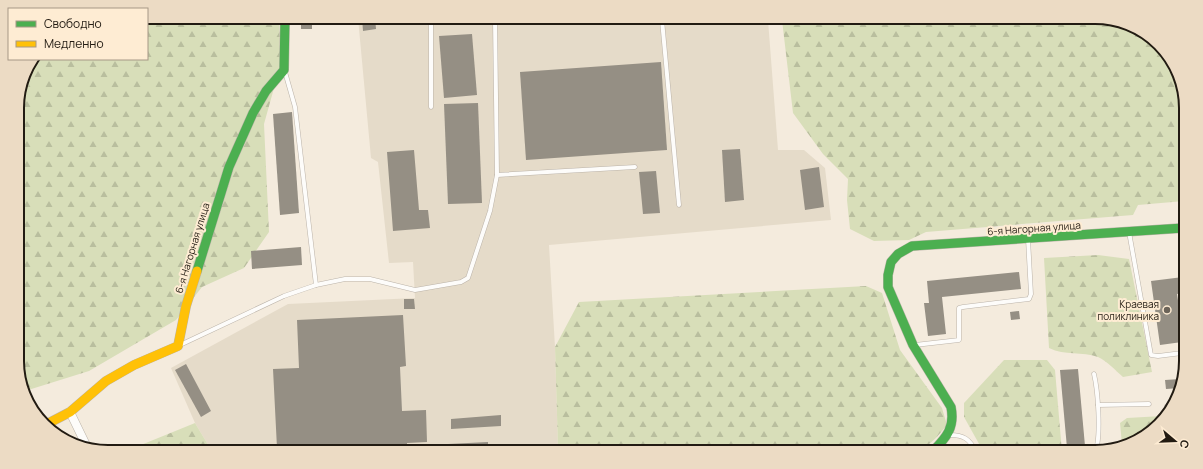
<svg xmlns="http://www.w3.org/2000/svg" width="1203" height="469" font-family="Manrope,sans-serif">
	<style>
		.industrial { fill: #e5dbc9 }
		.forest { fill: url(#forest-firs) }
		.building { fill: #958f84 }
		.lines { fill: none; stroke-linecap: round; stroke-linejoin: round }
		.lane-casing { stroke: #bbb3a9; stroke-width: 5 }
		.street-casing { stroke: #bbb3a9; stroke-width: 9 }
		.fast-casing { stroke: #bbb3a9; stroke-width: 10 }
		.slow-casing { stroke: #bbb3a9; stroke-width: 10 }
		.lane { stroke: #fdfcfa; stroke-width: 4 }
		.street { stroke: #fdfcfa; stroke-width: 8 }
		.fast { stroke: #4caf50; stroke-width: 9 }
		.slow { stroke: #ffc107; stroke-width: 9 }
		.poi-dot { fill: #6c6459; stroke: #feecd3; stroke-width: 1.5 }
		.labels { text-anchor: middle; stroke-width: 4; stroke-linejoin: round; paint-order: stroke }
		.street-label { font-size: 10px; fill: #221b12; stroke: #feecd3 }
		.poi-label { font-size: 10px; fill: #221b12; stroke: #feecd3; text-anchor: end }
		.rim { fill: none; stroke: #221b12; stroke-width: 2 }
	</style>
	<defs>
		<pattern id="forest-firs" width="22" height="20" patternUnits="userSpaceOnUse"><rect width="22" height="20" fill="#d8deb9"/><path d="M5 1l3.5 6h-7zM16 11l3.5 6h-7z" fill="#b9be9e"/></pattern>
	</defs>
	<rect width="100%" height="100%" fill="#f4ebdd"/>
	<path class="industrial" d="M358,18L768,20L778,150H804L825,168L831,220L549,245L555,347L558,449L210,448L195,423L171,368L288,304L415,298L413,262L389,263L378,162L371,158Z"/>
	<g class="forest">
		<path d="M147,17L279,18L281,63L264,124L269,232L244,268L202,287L176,320L89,371L25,391L19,378L17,102L27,68L33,59H147Z"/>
		<path d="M782,20L1124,22L1164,48L1185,96L1184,201L1138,205L1133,215L926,232L909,240L874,241L850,229L847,200L848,179L823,154L793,113Z"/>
		<path d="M1098,255L1129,259L1152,372L1123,377C1116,371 1107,361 1098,357C1082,351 1065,356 1049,348L1044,258Z"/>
		<path d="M866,286L882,293L900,350L942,408L947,425L936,438L921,451L558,449L555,347L579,302Z"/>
		<path d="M1004,360H1047L1055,370L1062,452L983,451L964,417V403Z"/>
		<path d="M1162,416L1150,433L1122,444L1120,423L1127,418Z"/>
		<path d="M195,423L210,448L136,447Z"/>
	</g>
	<g class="building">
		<rect x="301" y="18" width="11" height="11"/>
		<path d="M362,18H375L376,29L363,31Z"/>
		<path d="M472,34L477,95L444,98L439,36Z"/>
		<path d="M661,62L667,150L526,160L520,72Z"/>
		<path d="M478,103L482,203L448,204L444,104Z"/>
		<path d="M292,112L299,213L280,215L273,114Z"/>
		<path d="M740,149L744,200L725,202L722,150Z"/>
		<path d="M414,150L419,210H428L430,228L393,231L387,152Z"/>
		<path d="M819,167L824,207L805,210L800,170Z"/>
		<path d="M656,171L660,213L643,214L639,172Z"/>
		<path d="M301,247L302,265L252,269L251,251Z"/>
		<path d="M1019,272L1021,289L942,297L946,334L928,336L924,303H929L927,281Z"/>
		<path d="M1183,277L1182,293L1177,294L1182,327V342L1160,345L1151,281Z"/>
		<path d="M404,299H414L415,309H404Z"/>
		<path d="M1019,311L1020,319L1011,320L1010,312Z"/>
		<path d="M403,315L406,366L400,367L402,411L426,410L427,442L407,443V449L277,448L273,369L299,368L297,320Z"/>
		<path d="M186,364L211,411L201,417L175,370Z"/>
		<path d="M1078,369L1085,446L1067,448L1060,370Z"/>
		<path d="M1180,379L1181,388L1166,389L1165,380Z"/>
		<path d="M501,415V426L451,429V419Z"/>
		<path d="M488,442V449H448V444Z"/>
	</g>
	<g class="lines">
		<defs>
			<g id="lane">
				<path d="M662,20L679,205"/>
				<path d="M285,72L295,107L316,285"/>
				<path d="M431,107V19"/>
				<path d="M497,175L635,167"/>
				<path d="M1129,232L1151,355L1158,356L1182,353"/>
				<path d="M180,345L284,296L316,285L345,279H370L415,290L461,282L468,278L490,211L497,175L495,19"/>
				<path d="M915,345L959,340V308L963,307L1029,299L1031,294L1028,239"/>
				<path d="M1098,405L1149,404"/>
				<path d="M1167,406L1170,405"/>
				<path d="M950,435C964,435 969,439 976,451"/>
				<path d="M1092,452L1096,450C1101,433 1098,391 1094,374"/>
			</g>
			<path id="street" d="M70,412L87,447"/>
			<g id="fast">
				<path d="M197,271L229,167L253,113L266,91L284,70L285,18"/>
				<path d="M933,451C947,437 955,427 951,407L913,345L888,287V275L891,262L898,254L912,246L1183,228"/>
			</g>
			<path id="slow" d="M45,425L70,412L106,381L134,365L178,346L186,306L197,271"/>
		</defs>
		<use href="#lane" class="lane-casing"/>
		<use href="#street" class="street-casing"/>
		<use href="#fast" class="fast-casing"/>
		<use href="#slow" class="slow-casing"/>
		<use href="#lane" class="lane"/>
		<use href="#street" class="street"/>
		<use href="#fast" class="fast"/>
		<use href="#slow" class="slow"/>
	</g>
	<circle class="poi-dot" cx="1167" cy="310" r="4"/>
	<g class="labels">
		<g class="street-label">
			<text transform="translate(1034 228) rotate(-4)" y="4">6-я Нагорная улица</text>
			<text transform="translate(192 248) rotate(-73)" y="4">6-я Нагорная улица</text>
		</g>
		<g class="poi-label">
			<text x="1159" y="308">Краевая<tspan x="1159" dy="12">поликлиника</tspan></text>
		</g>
	</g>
	<path d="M0 0H1203V469H0ZM108 24H1095A84 84 0 0 1 1179 108V361A84 84 0 0 1 1095 445H108A84 84 0 0 1 24 361V108A84 84 0 0 1 108 24Z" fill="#ecdbc4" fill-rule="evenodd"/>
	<path class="rim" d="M108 24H1095A84 84 0 0 1 1179 108V361A84 84 0 0 1 1095 445H108A84 84 0 0 1 24 361V108A84 84 0 0 1 108 24Z"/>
	<rect x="8" y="8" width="140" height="52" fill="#feecd3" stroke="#a69886"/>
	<rect x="16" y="21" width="20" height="6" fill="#4caf50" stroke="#a69886"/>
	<text x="44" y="28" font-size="12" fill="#221b12">Свободно</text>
	<rect x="16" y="41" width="20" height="6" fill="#ffc107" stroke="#a69886"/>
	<text x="44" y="48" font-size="12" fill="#221b12">Медленно</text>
	<g transform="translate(1175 441) rotate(109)" stroke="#feecd3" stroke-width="3" paint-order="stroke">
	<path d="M0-3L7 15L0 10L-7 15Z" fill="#221b12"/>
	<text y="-6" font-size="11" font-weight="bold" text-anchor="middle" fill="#221b12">С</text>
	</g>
</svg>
